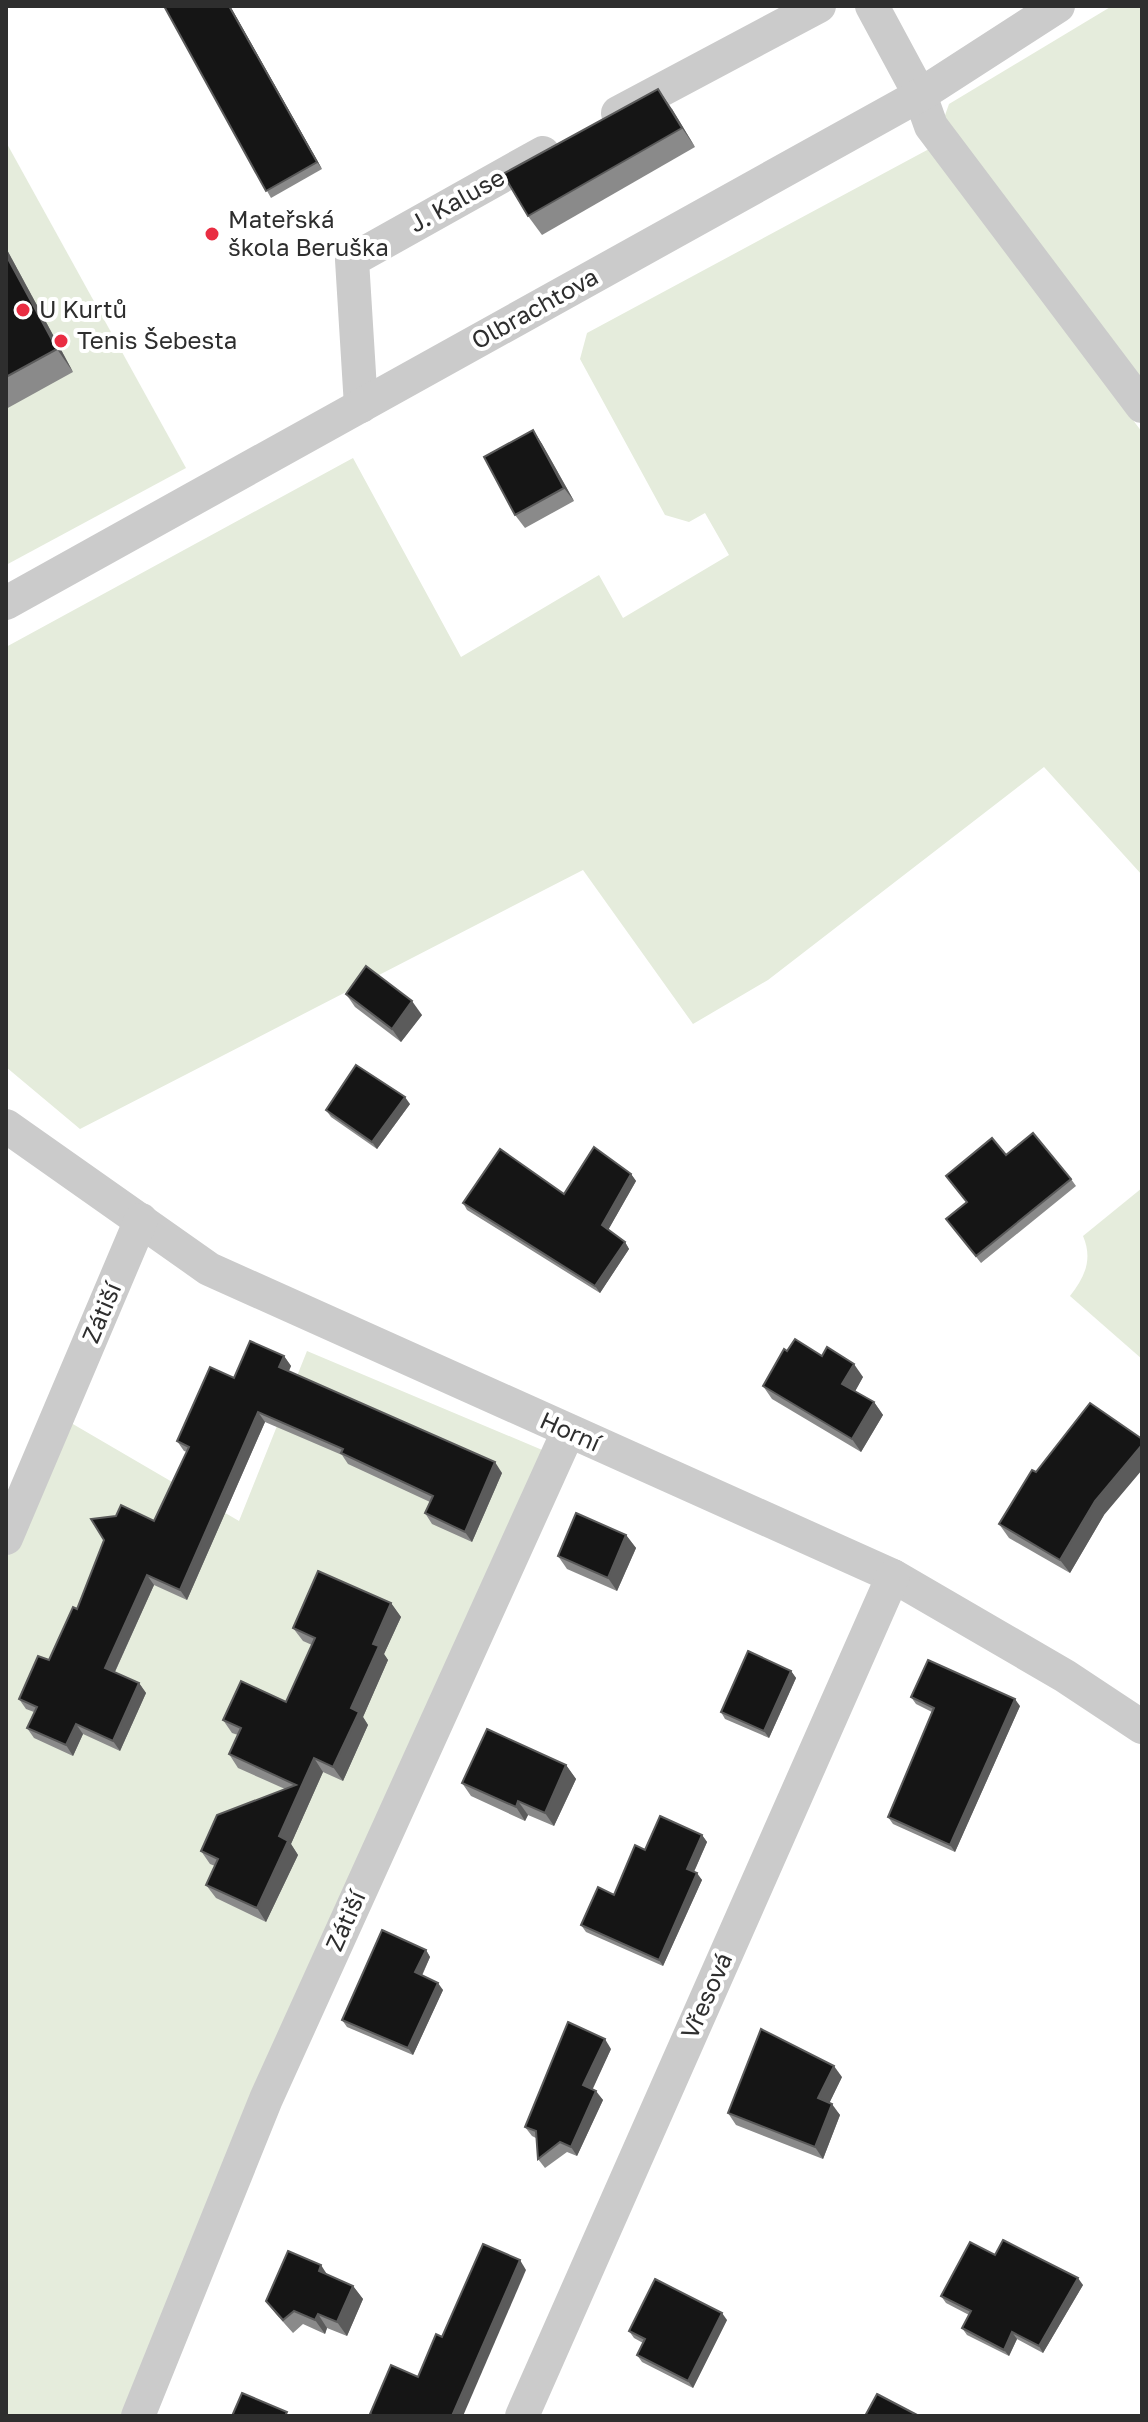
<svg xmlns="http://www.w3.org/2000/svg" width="1148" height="2422" font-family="'Golos Text',sans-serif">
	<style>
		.green { fill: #e5ecdc }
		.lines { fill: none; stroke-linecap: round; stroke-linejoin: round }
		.street { stroke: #cbcbcb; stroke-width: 34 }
		.wall { fill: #8a8a8a }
		.shaded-wall { fill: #5b5b5b }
		.building { fill: #151515; stroke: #5b5b5b; stroke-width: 2 }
		.poi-dot { fill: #e92d42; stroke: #fff; stroke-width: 3 }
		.labels { text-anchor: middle; stroke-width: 8; stroke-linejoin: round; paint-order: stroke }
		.street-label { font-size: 24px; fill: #2e2e2e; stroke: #fff }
		.poi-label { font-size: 24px; fill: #2e2e2e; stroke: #fff; text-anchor: start }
	</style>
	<rect width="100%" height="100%" fill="#fff"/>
	<g class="green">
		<path d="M1112,6H1142V386L943,121L949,104Z"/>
		<path d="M6,142L186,468L6,565Z"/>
		<path d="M929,149L1142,432V875L1044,767L768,980L693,1024L583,870L80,1129L6,1067V647L353,458L461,657L599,575L623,618L729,555L705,513L689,522L665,515L580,359L587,333Z"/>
		<path d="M1142,1188V1359L1070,1296C1085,1277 1093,1259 1083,1236Z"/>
		<path d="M307,1351L547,1452L122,2416H6V1560L66,1420L239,1521Z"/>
	</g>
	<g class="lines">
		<g class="street">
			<path d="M872,6L920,95L931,126L1142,406"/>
			<path d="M618,113L819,6"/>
			<path d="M361,406L352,260L543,153"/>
			<path d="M6,603L920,95L1058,6"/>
			<path d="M6,1126L209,1269L893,1576L1065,1676L1142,1727"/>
			<path d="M6,1538L141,1220"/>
			<path d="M138,2416L266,2099L568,1432"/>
			<path d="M522,2416L893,1576"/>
		</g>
	</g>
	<g class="wall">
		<path d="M164,6H230L322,169L271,198Z"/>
		<path d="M672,109L695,147L542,235L528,216Z"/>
		<path d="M6,248L73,372L6,409Z"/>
		<path d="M533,430L542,444L574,501L525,528L515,515Z"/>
		<path d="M346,994L422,1015L401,1042L355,1007Z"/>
		<path d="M410,1104L377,1149L331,1117L326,1110Z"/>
		<path d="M1006,1155L1071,1179L1076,1186L981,1263L946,1219L967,1202L946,1176Z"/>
		<path d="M631,1174L636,1181L608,1230L625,1242L629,1249L600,1293L467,1210L463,1203L564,1194Z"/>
		<path d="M787,1351L822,1356L863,1377L855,1391L874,1402L883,1415L861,1452L772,1399L763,1386Z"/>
		<path d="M284,1356L291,1366L288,1372L502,1473L472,1542L432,1524L425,1513L430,1502L348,1464L342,1455L265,1422L187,1600L154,1585L115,1672L139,1683L146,1693L120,1751L83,1734L73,1756L34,1738L27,1728L34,1712L26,1709L19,1699L49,1660L77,1609L154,1521L187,1452L184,1451L177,1441L234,1378Z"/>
		<path d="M1104,1515L1070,1573L1009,1538L999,1524Z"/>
		<path d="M626,1535L636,1548L617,1591L567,1569L558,1556Z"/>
		<path d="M391,1603L401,1617L384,1654L388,1660L363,1717L368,1725L343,1781L323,1772L291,1844L298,1855L266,1922L216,1898L206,1885L215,1866L210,1864L201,1851L285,1789L238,1768L229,1754L238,1735L232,1733L223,1720L286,1702L312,1645L303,1641L293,1628Z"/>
		<path d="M791,1671L796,1678L769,1738L725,1719L721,1712Z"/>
		<path d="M911,1697L1020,1706L955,1852L893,1824L888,1817L932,1712L916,1704Z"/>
		<path d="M566,1765L576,1779L554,1826L528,1815L525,1821L471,1796L462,1783Z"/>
		<path d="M702,1835L707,1842L694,1872L702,1880L663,1966L586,1932L581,1925L614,1895L645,1850Z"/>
		<path d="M426,1950L430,1957L422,1976L443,1990L413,2055L347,2027L342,2020Z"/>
		<path d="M611,2049L592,2089L603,2100L577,2156L567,2152L545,2168L538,2159L536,2138L532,2136L525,2127Z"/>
		<path d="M842,2077L829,2103L840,2115L823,2159L736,2125L728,2113Z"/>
		<path d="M995,2255L1083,2285L1043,2353L1017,2339L1009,2356L967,2335L962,2328L969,2315L946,2303L941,2296Z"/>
		<path d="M328,2275L353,2286L363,2299L347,2336L327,2328L325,2334L303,2324L293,2333L276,2314L266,2301Z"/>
		<path d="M727,2320L693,2388L642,2362L637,2355L643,2343L634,2338L629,2331Z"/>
	</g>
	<g class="shaded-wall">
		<path d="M229,6H230L322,169L317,162Z"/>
		<path d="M658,89L672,109L695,147L682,128Z"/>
		<path d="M6,248L73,372L57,349L6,255Z"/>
		<path d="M533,430L542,444L574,501L564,488Z"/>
		<path d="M412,1001L422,1015L401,1042L392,1029Z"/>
		<path d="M405,1097L410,1104L377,1149L372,1142Z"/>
		<path d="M631,1174L636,1181L607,1232L602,1225Z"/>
		<path d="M625,1242L629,1249L600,1293L595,1286Z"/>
		<path d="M284,1356L291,1366L286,1378L279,1367Z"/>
		<path d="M854,1364L863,1377L852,1397L842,1384Z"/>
		<path d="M874,1402L883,1415L861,1452L852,1439Z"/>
		<path d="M258,1412L265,1422L187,1600L180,1590Z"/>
		<path d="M1142,1445V1470L1104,1515L1070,1573L1060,1560L1095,1501Z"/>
		<path d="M495,1462L502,1473L472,1542L465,1532Z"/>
		<path d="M626,1535L636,1548L617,1591L608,1578Z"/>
		<path d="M147,1575L154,1585L112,1678L105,1668Z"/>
		<path d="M391,1603L401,1617L384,1654L388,1660L363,1717L368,1725L343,1781L333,1767L351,1708L373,1644Z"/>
		<path d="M791,1671L796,1678L769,1738L764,1731Z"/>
		<path d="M139,1683L146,1693L120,1751L113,1741Z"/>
		<path d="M1015,1699L1020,1706L955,1852L950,1845Z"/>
		<path d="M76,1724L83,1734L73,1756L66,1745Z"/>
		<path d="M314,1758L323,1772L291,1844L298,1855L266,1922L257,1908L279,1836Z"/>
		<path d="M566,1765L576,1779L554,1826L545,1813Z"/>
		<path d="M518,1801L528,1815L525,1821L516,1807Z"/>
		<path d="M702,1835L707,1842L692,1876L687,1869Z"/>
		<path d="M697,1873L702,1880L663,1966L659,1960Z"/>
		<path d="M426,1950L430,1957L420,1979L415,1972Z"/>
		<path d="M438,1983L443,1990L413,2055L408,2048Z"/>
		<path d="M605,2039L611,2049L590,2095L583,2085Z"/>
		<path d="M834,2066L842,2077L826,2110L818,2098Z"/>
		<path d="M596,2091L603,2100L577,2156L571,2147Z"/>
		<path d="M832,2104L840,2115L823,2159L815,2147Z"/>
		<path d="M520,2260L526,2270L463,2416H452Z"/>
		<path d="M321,2265L330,2279L319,2271Z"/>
		<path d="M1078,2278L1083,2285L1043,2353L1039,2346Z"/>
		<path d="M353,2286L363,2299L347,2336L337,2322Z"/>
		<path d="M722,2313L727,2320L693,2388L688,2381Z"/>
		<path d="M318,2314L327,2328L325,2334L315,2320Z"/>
		<path d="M1012,2332L1017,2339L1009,2356L1004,2350Z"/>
	</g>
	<g class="building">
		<path d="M164,6H229L317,162L266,191Z"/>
		<path d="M658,89L682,128L528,216L503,174Z"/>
		<path d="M6,255L57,349L6,377Z"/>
		<path d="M533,430L564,488L515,515L484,457Z"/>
		<path d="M366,966L412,1001L392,1029L346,994Z"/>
		<path d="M356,1065L405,1097L372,1142L326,1110Z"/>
		<path d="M1033,1133L1071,1179L976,1256L946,1219L967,1202L946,1176L992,1138L1006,1155Z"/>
		<path d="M594,1147L631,1174L602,1225L625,1242L595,1286L463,1203L500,1149L564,1194Z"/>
		<path d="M795,1339L822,1356L827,1347L854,1364L842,1384L874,1402L852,1439L763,1386L784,1349L787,1351Z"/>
		<path d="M250,1341L284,1356L279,1367L495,1462L465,1532L425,1513L433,1496L341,1453L343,1449L258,1412L180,1590L147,1575L105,1668L139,1683L113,1741L76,1724L66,1745L27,1728L37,1707L19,1699L38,1656L49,1660L73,1607L77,1609L104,1540L91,1519L116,1516L121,1505L154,1521L189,1447L177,1441L210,1367L234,1378Z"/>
		<path d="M1090,1403L1142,1439V1445L1095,1501L1060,1560L999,1524L1032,1470L1036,1472Z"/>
		<path d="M576,1513L626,1535L608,1578L558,1556Z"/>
		<path d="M318,1571L391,1603L373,1644L379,1646L351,1708L359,1712L333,1767L314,1758L279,1836L288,1841L257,1908L206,1885L218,1859L201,1851L217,1815L296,1785L229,1754L241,1728L223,1720L241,1681L286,1702L315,1638L293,1628Z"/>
		<path d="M748,1651L791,1671L764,1731L721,1712Z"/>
		<path d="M928,1660L1015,1699L950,1845L888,1817L934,1708L911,1697Z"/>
		<path d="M487,1729L566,1765L545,1813L518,1801L516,1807L462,1783Z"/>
		<path d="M660,1816L702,1835L687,1869L697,1873L659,1960L581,1925L598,1887L614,1895L635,1845L645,1850Z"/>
		<path d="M382,1930L426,1950L415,1972L438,1983L408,2048L342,2020Z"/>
		<path d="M568,2022L605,2039L583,2085L596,2091L571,2147L560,2142L538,2159L536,2131L525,2127Z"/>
		<path d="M761,2029L834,2066L818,2098L832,2104L815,2147L728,2113Z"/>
		<path d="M1003,2240L1078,2278L1039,2346L1012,2332L1004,2350L962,2328L971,2311L941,2296L970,2242L995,2255Z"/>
		<path d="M483,2244L520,2260L452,2416H374L370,2414L391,2365L418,2377L436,2334L442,2337Z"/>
		<path d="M288,2251L321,2265L319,2271L353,2286L337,2322L318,2314L315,2320L294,2311L283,2320L266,2301Z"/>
		<path d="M655,2279L722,2313L688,2381L637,2355L645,2339L629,2331Z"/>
		<path d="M242,2393L287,2412L285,2416H232Z"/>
		<path d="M877,2394L919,2416H865Z"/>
	</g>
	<g class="poi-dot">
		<circle cx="212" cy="234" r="8"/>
		<circle cx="23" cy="310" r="8"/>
		<circle cx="61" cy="341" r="8"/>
	</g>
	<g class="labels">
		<g class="street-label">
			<text transform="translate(457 201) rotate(-29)" y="8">J. Kaluse</text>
			<text transform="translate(535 309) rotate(-29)" y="8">Olbrachtova</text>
			<text transform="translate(102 1313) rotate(-67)" y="8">Zátiší</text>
			<text transform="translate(570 1432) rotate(24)" y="8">Horní</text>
			<text transform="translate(346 1921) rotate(-66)" y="8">Zátiší</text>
			<text transform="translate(707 1996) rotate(-66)" y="8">Vřesová</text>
		</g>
		<g class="poi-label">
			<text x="228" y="228">Mateřská<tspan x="228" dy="28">škola Beruška</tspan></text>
			<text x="39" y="318">U Kurtů</text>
			<text x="77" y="349">Tenis Šebesta</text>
		</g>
	</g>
	<rect width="1148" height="2422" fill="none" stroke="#2e2e2e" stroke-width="16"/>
</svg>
